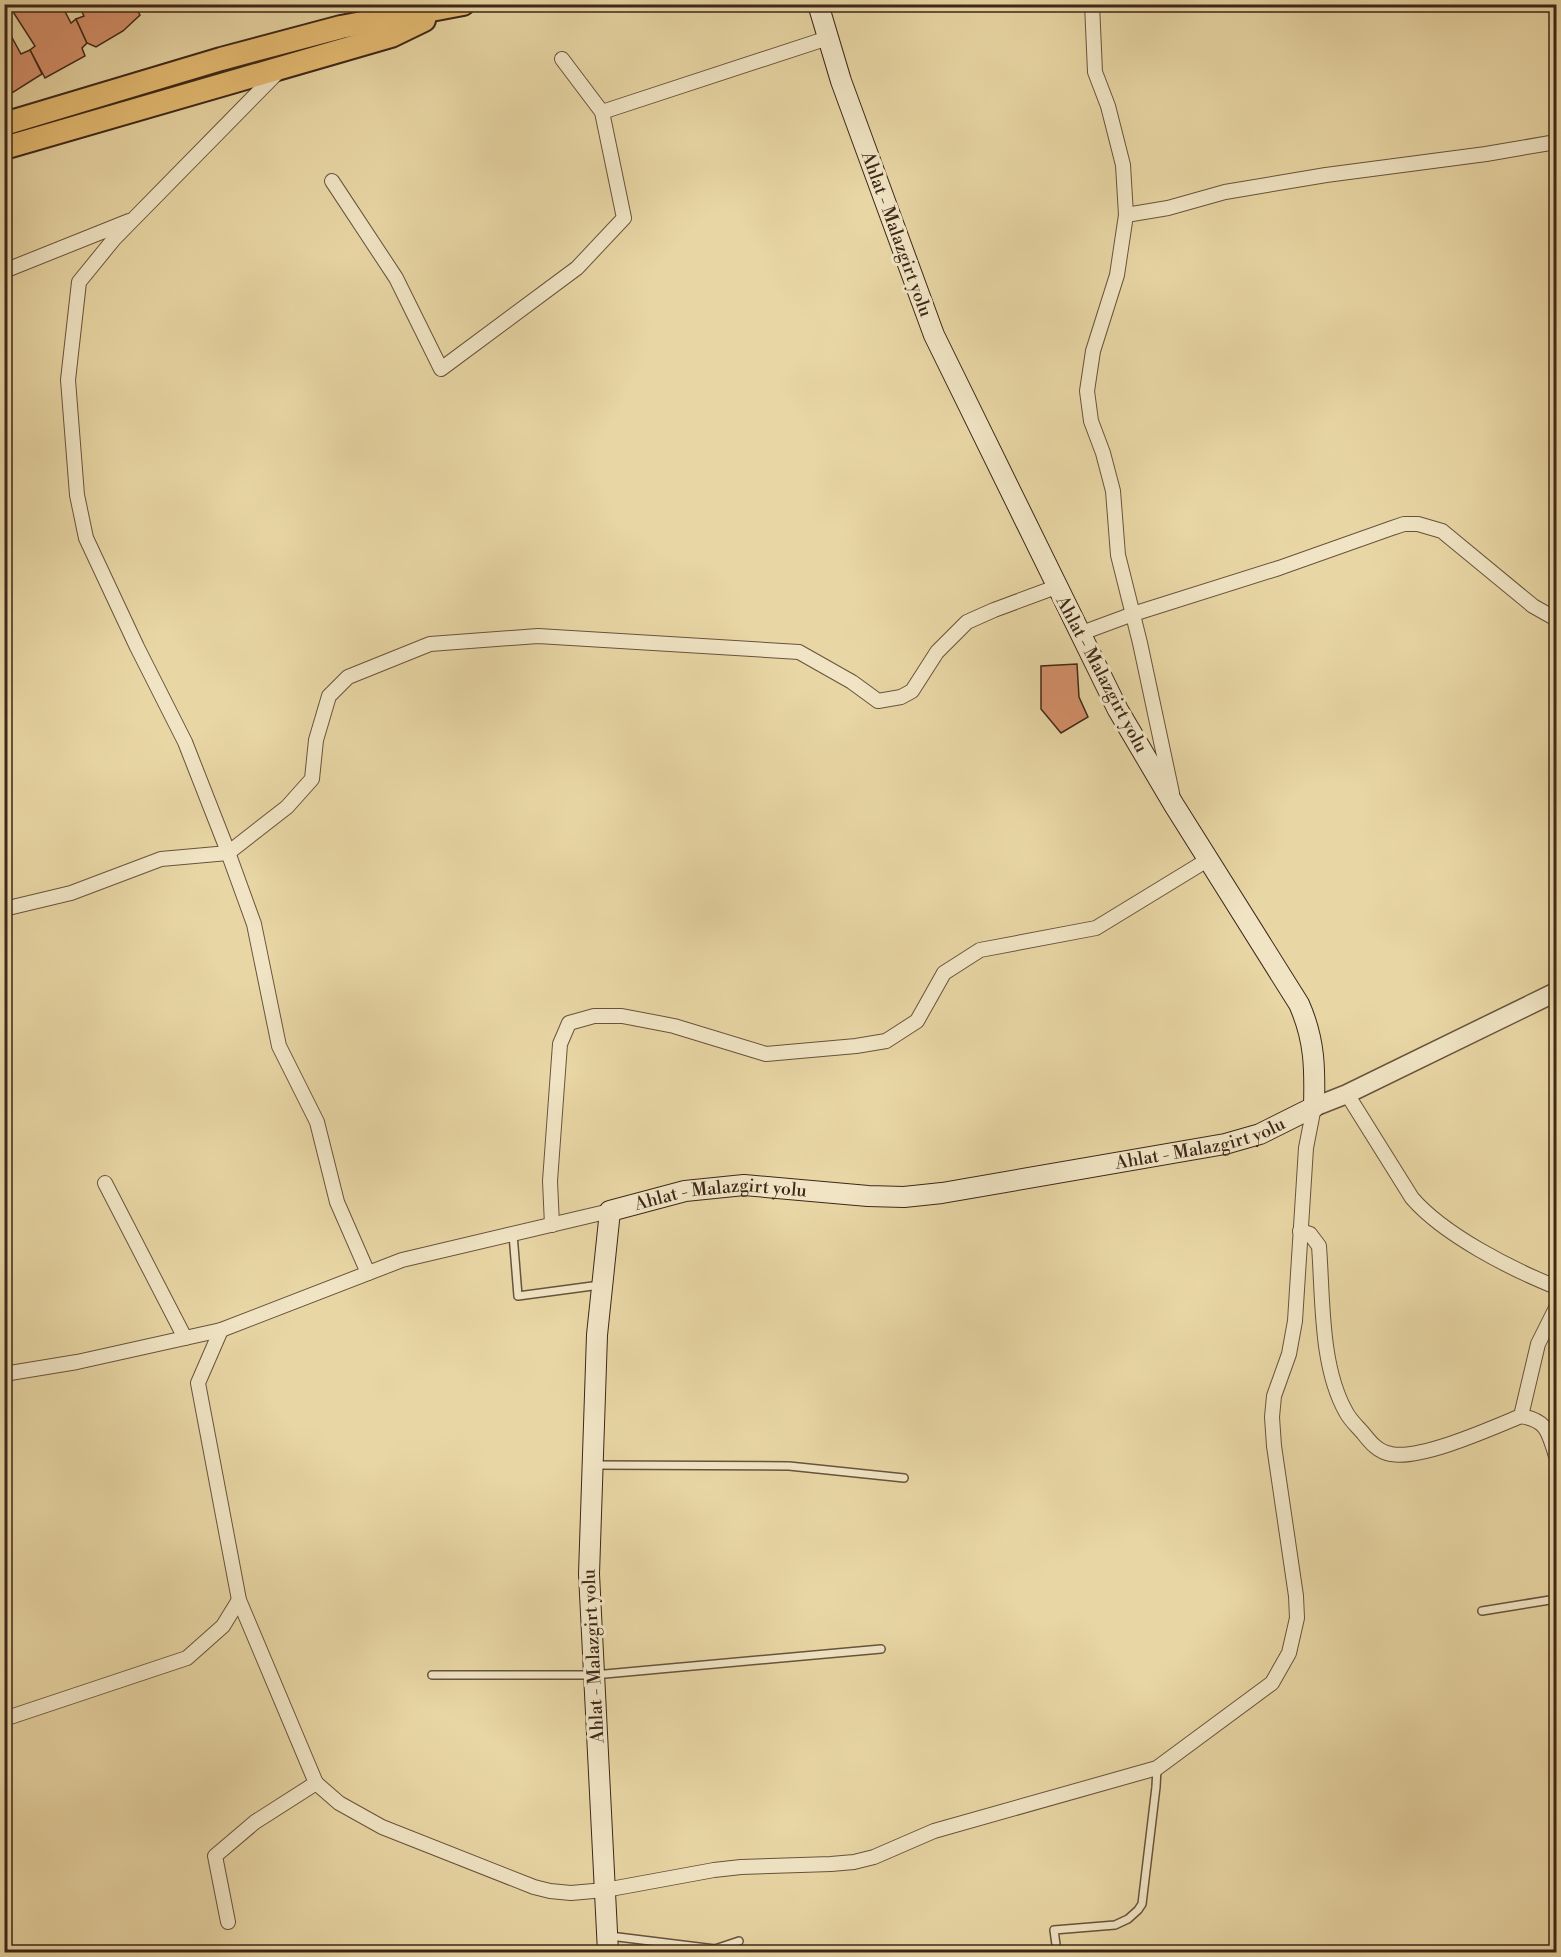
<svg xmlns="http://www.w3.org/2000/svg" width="1561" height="1957" font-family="'Libre Bodoni',serif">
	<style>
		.building { fill: #d5906a; stroke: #3d2719; stroke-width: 1.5 }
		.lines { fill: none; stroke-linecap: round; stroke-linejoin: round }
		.service-casing { stroke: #68533c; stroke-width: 10 }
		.minor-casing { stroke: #68533c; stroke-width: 16 }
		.tertiary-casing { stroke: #68533c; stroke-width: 21 }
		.secondary-casing { stroke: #3d2719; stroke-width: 22 }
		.primary-casing { stroke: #3d2719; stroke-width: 26 }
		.service { stroke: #f0e4c4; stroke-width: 7 }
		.minor { stroke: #f0e4c4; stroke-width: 14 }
		.tertiary { stroke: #f0e4c4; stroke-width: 18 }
		.secondary { stroke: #f0e4c4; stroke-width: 20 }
		.primary { stroke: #e4bb72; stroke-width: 22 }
		.labels { text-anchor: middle; stroke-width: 6; stroke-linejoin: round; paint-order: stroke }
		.street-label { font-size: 18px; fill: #3d2719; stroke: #f0e4c4 }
	</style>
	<rect width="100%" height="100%" fill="#e8d6a4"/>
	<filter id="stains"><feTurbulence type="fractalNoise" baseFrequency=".00333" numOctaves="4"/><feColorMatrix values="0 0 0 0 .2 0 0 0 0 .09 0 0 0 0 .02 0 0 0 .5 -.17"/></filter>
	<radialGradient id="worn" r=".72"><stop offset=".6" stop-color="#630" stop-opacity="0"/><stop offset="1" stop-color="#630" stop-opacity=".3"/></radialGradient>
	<g class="building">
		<path d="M8,4H61L71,23L76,19L87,43L82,48L85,56L45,78L30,50L35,46Z"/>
		<path d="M78,4H134L140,15L123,31L96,47L87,43L76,19L84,16Z"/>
		<path d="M4,23L21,54L30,50L42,74L4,98Z"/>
		<path d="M1077,664L1079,697L1088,717L1061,733L1041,709V666Z"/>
	</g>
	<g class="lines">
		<defs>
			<g id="service">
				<path d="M513,1234L518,1296L600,1285"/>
				<path d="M595,1465L789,1466L904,1478"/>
				<path d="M1482,1611L1556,1599"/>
				<path d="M432,1675H594L881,1649"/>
				<path d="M610,1936L715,1949L739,1941"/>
				<path d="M1057,1952L1054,1930L1115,1925L1128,1919L1138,1910L1142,1904L1156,1787L1157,1768"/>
			</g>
			<g id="minor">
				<path d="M1092,4L1095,72L1108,106L1123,165L1126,215L1117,275L1093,351L1087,391L1091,421L1103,453L1113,491L1118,555L1140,643L1172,793"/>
				<path d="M1377,4H1382"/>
				<path d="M278,72L114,239L79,282L68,380L77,495L86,538L137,647L185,742L225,844L254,924L279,1046L317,1122L337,1202L368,1273"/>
				<path d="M602,112L828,38"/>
				<path d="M332,181L396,278L441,369L577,268L624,218L602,112L562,59"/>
				<path d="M1126,215L1168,208L1225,192L1326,175L1486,154L1556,142"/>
				<path d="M4,271L129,221"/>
				<path d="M1079,634L1133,614L1279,568L1392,528L1404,524H1418L1442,531L1533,606L1556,619"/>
				<path d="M4,909L71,893L161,859L228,853L287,807L312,779L316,740L329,696L348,677L430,644L538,636L799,652L852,682L878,701L901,697L912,691L937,652L967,622L994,610L1056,587"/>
				<path d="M1347,1094L1412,1198C1444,1235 1511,1269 1556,1287"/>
				<path d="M105,1183L185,1338"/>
				<path d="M552,1225L550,1181L560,1044L569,1023L594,1016H622L674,1026L766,1054L856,1046L886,1041L917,1021L944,973L980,950L1096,928L1209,859"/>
				<path d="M1300,1231L1310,1234L1319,1246C1323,1298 1320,1366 1346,1412C1350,1420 1357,1426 1363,1433C1371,1443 1378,1452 1391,1454C1421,1460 1492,1428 1521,1416L1538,1344L1556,1308"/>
				<path d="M221,1330L198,1383L239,1600L316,1783L255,1822L215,1856L228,1922"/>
				<path d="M4,1374L77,1362L221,1330L402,1260L610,1211"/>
				<path d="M1521,1416C1548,1421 1548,1432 1556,1456"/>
				<path d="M4,1719L187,1658L223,1626L239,1600"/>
				<path d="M316,1783L339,1803L382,1827L534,1887L550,1891L571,1893L605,1890L714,1870L741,1867L831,1864L854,1862L874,1857L934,1831L1157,1768L1272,1683L1289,1653L1297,1618L1296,1596L1274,1446L1272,1417L1274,1396L1289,1354L1295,1321L1306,1148L1314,1107"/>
			</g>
			<path id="tertiary" d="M1314,1107L1347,1094L1556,992"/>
			<g id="secondary">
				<path id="s1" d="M608,1952L589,1574L597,1335L610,1211L685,1191L744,1185L868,1196L904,1197L942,1193L1225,1144L1260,1134L1314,1107C1315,1069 1315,1040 1299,1004L1174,805L1118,710L934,335L841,81L818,4"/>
			</g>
			<g id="primary">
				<path d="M4,124L221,59L341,27L463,4"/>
				<path d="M4,148L391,36L424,20"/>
			</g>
		</defs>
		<use href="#service" class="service-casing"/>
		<use href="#minor" class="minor-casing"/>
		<use href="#tertiary" class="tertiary-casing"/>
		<use href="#secondary" class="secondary-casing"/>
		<use href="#primary" class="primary-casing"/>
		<use href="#service" class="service"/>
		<use href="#minor" class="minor"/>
		<use href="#tertiary" class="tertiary"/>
		<use href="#secondary" class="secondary"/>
		<use href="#primary" class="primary"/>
	</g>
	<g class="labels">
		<g class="street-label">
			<text transform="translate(897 234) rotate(70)" y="6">Ahlat - Malazgirt yolu</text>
			<text transform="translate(1102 674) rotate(62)" y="6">Ahlat - Malazgirt yolu</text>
			<text dy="6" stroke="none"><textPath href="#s1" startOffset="1341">Ahlat - Malazgirt yolu</textPath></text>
			<text dy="6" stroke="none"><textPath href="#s1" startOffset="855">Ahlat - Malazgirt yolu</textPath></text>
			<text transform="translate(593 1656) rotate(-93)" y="6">Ahlat - Malazgirt yolu</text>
		</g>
	</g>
	<rect width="1561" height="1957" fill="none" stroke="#e8d6a4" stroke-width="24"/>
	<rect x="6" y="6" width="1549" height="1945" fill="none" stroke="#3d2719" stroke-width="3"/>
	<rect x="12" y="12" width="1537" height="1933" fill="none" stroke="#3d2719" stroke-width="1.5"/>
	<rect width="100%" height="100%" filter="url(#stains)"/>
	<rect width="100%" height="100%" fill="url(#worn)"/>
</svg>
